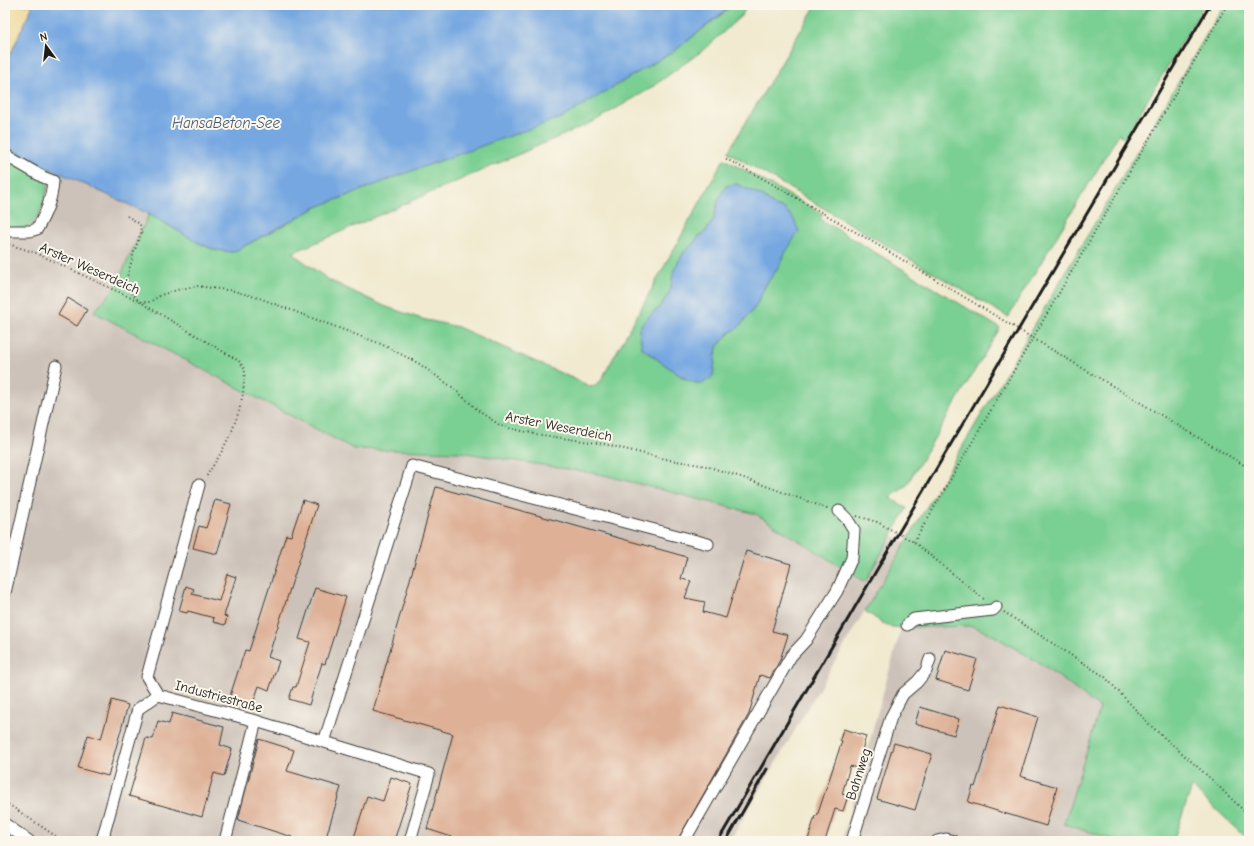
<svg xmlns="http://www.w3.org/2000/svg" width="1254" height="846" font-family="'Comic Neue',sans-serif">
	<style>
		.industrial { fill: #cdc2b9 }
		.green { fill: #7acf93; stroke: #4b7658; fill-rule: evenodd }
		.sand { fill: #eeda9e; stroke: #857b5d }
		.water { fill: #76a7e1; stroke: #49627e }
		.building { fill: #deb197 }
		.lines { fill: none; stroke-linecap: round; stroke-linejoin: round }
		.minor-casing { stroke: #3c3b37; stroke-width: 13 }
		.path { stroke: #3c3b37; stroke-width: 2; stroke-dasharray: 1 3; stroke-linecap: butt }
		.minor { stroke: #fff; stroke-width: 11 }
		.rail { stroke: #1c1c1c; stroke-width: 3 }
		.labels { text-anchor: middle; stroke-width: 4; stroke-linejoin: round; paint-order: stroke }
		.street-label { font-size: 14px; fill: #1c1c1c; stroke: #fbf7ec }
		.water-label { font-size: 15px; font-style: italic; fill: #445b75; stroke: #fbf7ec }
	</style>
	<rect width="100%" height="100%" fill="#fbf7ec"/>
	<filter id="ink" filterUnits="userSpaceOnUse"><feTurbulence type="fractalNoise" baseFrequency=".025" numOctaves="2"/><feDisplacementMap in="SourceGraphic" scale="8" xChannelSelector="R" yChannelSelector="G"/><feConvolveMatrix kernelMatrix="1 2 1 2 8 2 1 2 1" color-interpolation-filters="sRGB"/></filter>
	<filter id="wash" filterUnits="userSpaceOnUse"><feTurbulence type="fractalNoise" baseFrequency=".012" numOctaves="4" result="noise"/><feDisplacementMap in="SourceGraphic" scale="16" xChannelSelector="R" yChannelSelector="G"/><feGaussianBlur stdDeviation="0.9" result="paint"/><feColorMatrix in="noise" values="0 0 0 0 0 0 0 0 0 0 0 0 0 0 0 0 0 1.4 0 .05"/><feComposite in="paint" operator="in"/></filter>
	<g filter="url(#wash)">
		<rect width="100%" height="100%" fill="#f1ead0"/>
		<g class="industrial">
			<path d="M51,169L149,214L116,286L94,312L354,449L460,452L604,475L756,514L827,559L891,534L905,542L730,841H5V228H24L34,222L42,211Z"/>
			<path d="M972,626L991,634L1046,667L1100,708L1064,823L1119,841H842L901,628Z"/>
		</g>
		<g class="green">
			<path d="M730,5H748L742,15L706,48L648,90L593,122L292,253L329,280L384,306L422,319L458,327L592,387L600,382L724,159L823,214L820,219L1000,328L906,486L890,498L907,508L865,582L756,514L604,475L460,452L354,449L94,312L116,286L149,214L197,242L215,250L233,252L317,207L406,173L677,49L726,11ZM737,184L762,196L775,206L785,209V253L778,268L766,284L756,306L738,328L730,332L717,347L715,358L685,379L642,348L639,329L645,320L660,307L670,291L674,270L684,252L692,245L698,237L705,232L713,221L719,198Z"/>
			<path d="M816,5H1204L1125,138L1119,134L1008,317L728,152Z"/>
			<path d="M1224,5H1249V840L1192,787L1173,841H1119L1064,824L1100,708L1046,667L991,634L972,626L901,628L887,626L865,611Z"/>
			<path d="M5,146L51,169C47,186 44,222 24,228C19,230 11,228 5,228Z"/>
		</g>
		<path class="sand" d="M5,5H33L5,66Z"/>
		<g class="water">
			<path d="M33,5H730L726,10L677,49L563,117L406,173L317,207L233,252L215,250L197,242L149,214L51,169L5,146V66Z"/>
			<path d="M737,184L762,196L775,206L785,209L793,218L799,231L785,253L778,268L766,284L756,306L738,328L730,332L717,347L713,376C708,380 704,384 697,383C687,383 652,355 642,348L639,329L645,320L660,307L670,291L674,270L684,252L692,245L698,237L705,232L713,221L719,198L726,186Z"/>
		</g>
		<g id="blocks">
			<g class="building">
				<path d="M68,298L87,310L77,326L58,315Z"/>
				<path d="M436,487L687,557L681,579L691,581L685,598L705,602L703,612L726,618L746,551L791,564L772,631L788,635L780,660L770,678L760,675L749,714L677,841H461V840L427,829L453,734L373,711Z"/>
				<path d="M215,500L231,504L217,554L193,548L199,526L206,528Z"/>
				<path d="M303,500L317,505L268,657L279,661L269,690L259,686L251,709L228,702L245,650L249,651L286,535L291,536Z"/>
				<path d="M227,574L236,577L224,616L227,617L225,625L213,622L214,618L188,611L187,613L179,611L186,586L194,589L192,594L219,601Z"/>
				<path d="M315,588L346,597L325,664L322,663L309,705L289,699L293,687H296L310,642L299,639Z"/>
				<path d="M945,650L977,659L968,690L936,680Z"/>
				<path d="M112,700L128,705L108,776L78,768L88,735L101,739Z"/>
				<path d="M1000,705L1038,717L1020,776L1057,787L1046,826L968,802L973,786L975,787Z"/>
				<path d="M920,707L959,719L954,735L915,724Z"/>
				<path d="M172,713L224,727L220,745L232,749L224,776L214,773L202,817L129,796L146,738L153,739L158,721L169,724Z"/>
				<path d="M843,729L866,736L857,768L850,766L842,794L848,796L843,811L835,809L825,841H813L808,840L815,816H817L842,741L840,740Z"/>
				<path d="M259,739L294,750L287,771L341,787L325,841H291L292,837L238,820Z"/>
				<path d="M894,743L932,754L915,810L877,799Z"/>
				<path d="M391,777L412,784L394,841H353L367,796L383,801Z"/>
			</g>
		</g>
	</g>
	<g filter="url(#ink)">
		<use href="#blocks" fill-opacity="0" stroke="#3c3b37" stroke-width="1"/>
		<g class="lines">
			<defs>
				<g id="minor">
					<path d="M5,155L43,177L53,181C52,199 46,213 37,229L30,231H5"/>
					<path d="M5,593L56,366"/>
					<path d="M907,625L914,619L993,610L996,607"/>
					<path d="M158,695L147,677L199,485"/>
					<path d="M324,742L412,466L708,544"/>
					<path d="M5,824L29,841"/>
					<path d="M100,841L103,837L138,709L158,695L256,721L429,774L410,841"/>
					<path d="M225,841L256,721"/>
					<path d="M684,841L791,656L806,640L837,591L852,558L854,530L847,519L839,511"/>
					<path d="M852,841L891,717L903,694L917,682L926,671L930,659"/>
					<path d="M937,841L946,839L953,841"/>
				</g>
			</defs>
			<use href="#minor" class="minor-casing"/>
			<g class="path">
				<path d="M726,159L753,173L861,235L1249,468"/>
				<path d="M127,216L140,224L141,233L134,252L126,281L129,291L140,302L239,361L245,370L243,394L239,411L232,431L221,453L206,477"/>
				<path d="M5,243L36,253L140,302H150L161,295L180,289L197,286L234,291L259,298L381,344L418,363L452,387L480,412L501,426L535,434L604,444L670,460L706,466L741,477L829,509"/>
				<path d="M857,516L877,522L914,542L985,600"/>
				<path d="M914,542L1227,5"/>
				<path d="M1004,612L1105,677L1151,726L1209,777L1249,816"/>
				<path d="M5,802L63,841"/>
				<path d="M5,839L8,841"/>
			</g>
			<use href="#minor" class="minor"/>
			<g class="rail">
				<path d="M718,841L896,537L1210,5"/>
				<path d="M726,841L767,769"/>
			</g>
		</g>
	</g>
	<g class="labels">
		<g class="street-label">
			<text transform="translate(90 268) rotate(24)" y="5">Arster Weserdeich</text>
			<text transform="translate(559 426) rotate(11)" y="5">Arster Weserdeich</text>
			<text transform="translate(219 696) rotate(15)" y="5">Industriestraße</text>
			<text transform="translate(858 774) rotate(-72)" y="5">Bahnweg</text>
		</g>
		<g class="water-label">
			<text x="226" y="128">HansaBeton-See</text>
		</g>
	</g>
	<rect width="1254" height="846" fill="none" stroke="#fbf7ec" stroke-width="20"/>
	<g transform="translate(46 46) rotate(345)" stroke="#fbf7ec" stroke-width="3" paint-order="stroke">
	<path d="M0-3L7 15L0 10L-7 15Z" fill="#1c1c1c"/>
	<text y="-6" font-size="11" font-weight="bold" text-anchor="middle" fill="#1c1c1c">N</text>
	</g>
</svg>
